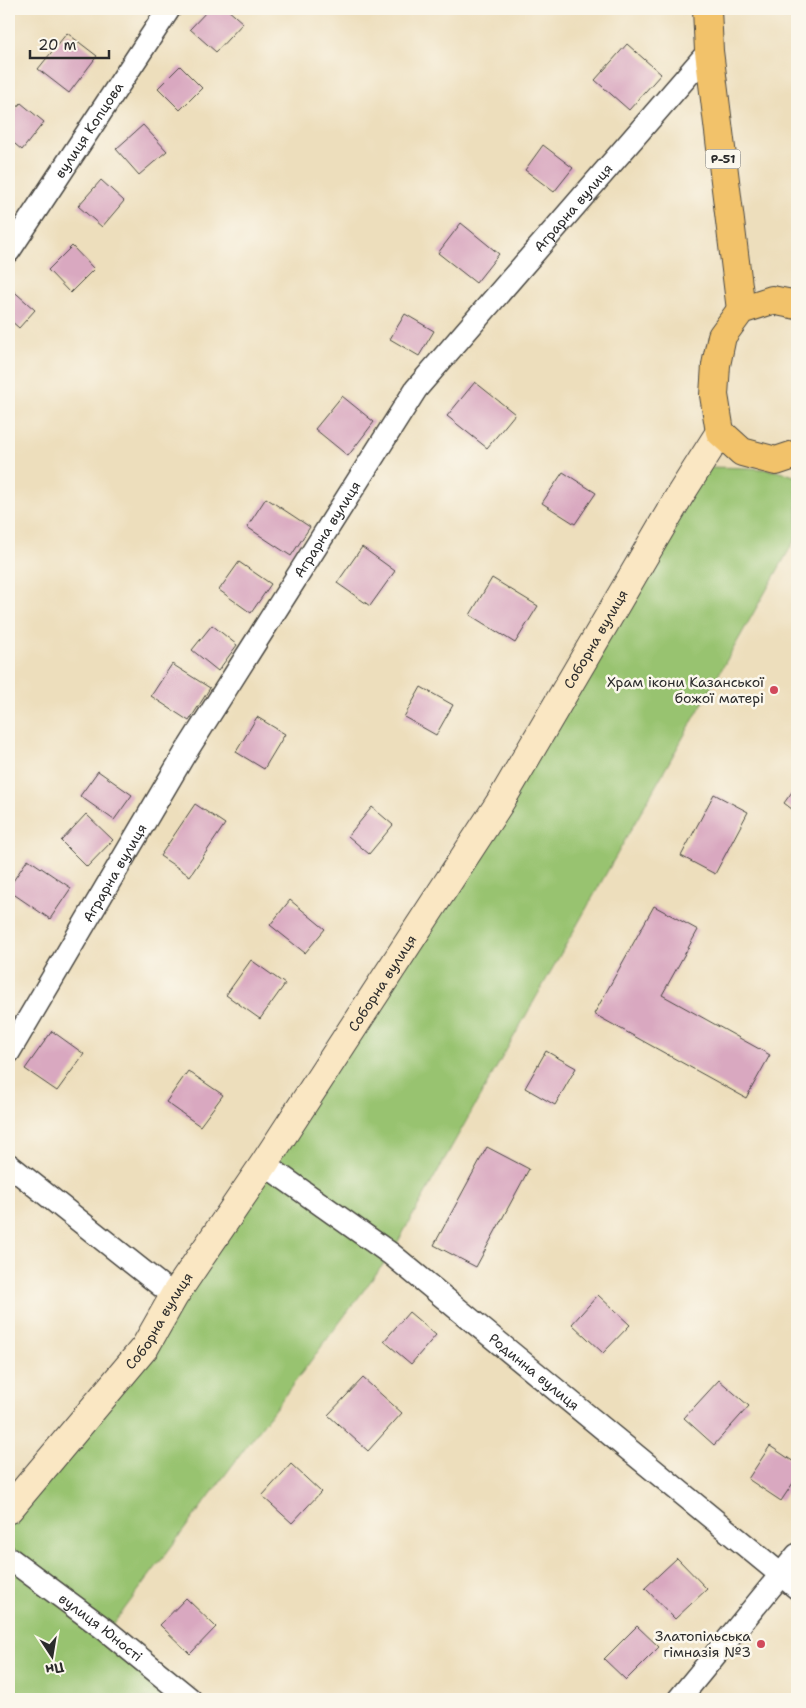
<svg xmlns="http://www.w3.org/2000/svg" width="806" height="1708" font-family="'Shantell Sans',sans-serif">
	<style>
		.green { fill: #98c370; stroke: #62774e }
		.building { fill: #d9a8c0 }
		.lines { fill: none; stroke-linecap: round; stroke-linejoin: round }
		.minor-casing { stroke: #484641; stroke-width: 25 }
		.secondary-casing { stroke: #484641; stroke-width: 30 }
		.primary-casing { stroke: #484641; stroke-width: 30 }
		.minor { stroke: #fff; stroke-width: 22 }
		.secondary { stroke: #fae7c3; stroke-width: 28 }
		.primary { stroke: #f2c26a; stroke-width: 28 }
		.poi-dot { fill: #d1495b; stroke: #fbf7ec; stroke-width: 2 }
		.labels { text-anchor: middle; stroke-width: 5; stroke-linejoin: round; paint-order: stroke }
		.shield { fill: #fbf7ec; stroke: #696865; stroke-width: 1 }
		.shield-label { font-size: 12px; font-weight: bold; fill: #2b2b2b }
		.street-label { font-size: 14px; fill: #2b2b2b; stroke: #fbf7ec }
		.poi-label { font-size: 14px; fill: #2b2b2b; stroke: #fbf7ec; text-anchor: end }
	</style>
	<rect width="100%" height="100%" fill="#fbf7ec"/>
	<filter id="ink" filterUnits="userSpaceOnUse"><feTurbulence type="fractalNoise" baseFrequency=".02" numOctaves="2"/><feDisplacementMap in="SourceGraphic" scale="10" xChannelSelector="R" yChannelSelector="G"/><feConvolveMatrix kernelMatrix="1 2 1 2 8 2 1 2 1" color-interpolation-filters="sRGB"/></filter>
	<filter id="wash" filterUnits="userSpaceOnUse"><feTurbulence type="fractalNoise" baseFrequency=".0096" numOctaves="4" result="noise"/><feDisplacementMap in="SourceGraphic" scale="20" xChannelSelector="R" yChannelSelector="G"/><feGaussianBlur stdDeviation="1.12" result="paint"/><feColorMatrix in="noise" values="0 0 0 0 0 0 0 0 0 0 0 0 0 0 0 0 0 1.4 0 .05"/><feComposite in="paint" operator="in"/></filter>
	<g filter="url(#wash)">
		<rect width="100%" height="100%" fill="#eddebc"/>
		<path class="green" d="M709,467C738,468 769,466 797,477V536L391,1254L108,1631L190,1699H9V1509L145,1347Z"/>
		<g id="blocks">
			<g class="building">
				<path d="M209,9H227L243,23L216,52L190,29Z"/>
				<path d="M67,33L97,56L69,93L38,69Z"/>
				<path d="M627,44L661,74L629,110L595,80Z"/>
				<path d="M180,66L202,88L180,110L158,88Z"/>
				<path d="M21,103L44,122L22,150L9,139V118Z"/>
				<path d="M143,125L167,151L139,175L116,149Z"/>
				<path d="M543,145L573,168L554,192L525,170Z"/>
				<path d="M101,180L124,201L102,227L78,206Z"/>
				<path d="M461,223L499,254L476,283L438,253Z"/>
				<path d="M72,246L94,269L70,293L48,270Z"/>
				<path d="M9,287L35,310L19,328L9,319Z"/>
				<path d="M405,314L434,331L419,356L390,339Z"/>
				<path d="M475,382L515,414L487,448L447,416Z"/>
				<path d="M342,396L374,422L348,456L315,429Z"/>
				<path d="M563,472L596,493L575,524L542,503Z"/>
				<path d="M266,498L310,527L291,556L247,527Z"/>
				<path d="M362,547L395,571L370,606L337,583Z"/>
				<path d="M239,562L271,584L251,613L219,590Z"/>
				<path d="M492,578L538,606L515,643L470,615Z"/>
				<path d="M212,625L237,645L218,671L192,650Z"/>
				<path d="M172,664L210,688L189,721L151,696Z"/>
				<path d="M421,687L453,705L436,735L404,717Z"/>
				<path d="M257,717L285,734L264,769L236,752Z"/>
				<path d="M98,771L132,795L114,820L80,796Z"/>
				<path d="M797,785V813L784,803Z"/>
				<path d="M714,794L748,812L715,874L681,856Z"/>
				<path d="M195,804L225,824L190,876L160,856Z"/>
				<path d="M372,807L393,825L369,854L348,836Z"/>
				<path d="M86,814L113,840L87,867L61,841Z"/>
				<path d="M28,859L71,888L50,919L9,891V887Z"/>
				<path d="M290,900L325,929L305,953L270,925Z"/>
				<path d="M654,906L698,930L662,995L770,1055L746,1098L594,1014Z"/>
				<path d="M251,960L285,984L260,1019L226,995Z"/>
				<path d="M52,1031L84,1054L57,1091L25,1069Z"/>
				<path d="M546,1051L576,1068L555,1105L525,1088Z"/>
				<path d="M188,1071L223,1095L200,1126L166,1102Z"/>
				<path d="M487,1147L529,1169L476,1267L434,1245Z"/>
				<path d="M598,1295L630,1325L603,1353L572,1324Z"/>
				<path d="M409,1312L436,1335L411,1364L384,1341Z"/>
				<path d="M363,1378L402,1413L368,1451L328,1415Z"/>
				<path d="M719,1380L749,1406L714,1445L684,1418Z"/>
				<path d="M770,1446L797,1464V1477L781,1501L748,1479Z"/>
				<path d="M291,1464L321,1492L292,1523L262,1496Z"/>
				<path d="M677,1558L707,1589L675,1619L645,1588Z"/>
				<path d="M186,1598L216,1627L190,1654L160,1625Z"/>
				<path d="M637,1626L659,1647L626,1680L604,1659Z"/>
			</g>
		</g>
	</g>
	<g filter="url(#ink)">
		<use href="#blocks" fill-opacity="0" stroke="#484641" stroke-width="1"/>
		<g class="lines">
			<defs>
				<g id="minor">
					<path id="s1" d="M9,251L169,9"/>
					<path id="s2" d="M9,1052L184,755L416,389L709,51"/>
					<path id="s3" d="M264,1164L391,1254L797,1588"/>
					<path d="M9,1165L174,1296"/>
					<path id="s4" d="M9,1558L107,1631L190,1699"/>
					<path d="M679,1699L797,1555"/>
				</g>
				<g id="secondary">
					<path id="s5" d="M9,1509L145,1347L174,1296L264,1164L499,804L680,495L720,432"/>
				</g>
				<g id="primary">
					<path d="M707,9L709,51L741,310"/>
					<path d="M797,305L772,300L741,310L722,336L716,365L714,395L720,432L742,452L776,461L797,454"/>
				</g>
			</defs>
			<use href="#minor" class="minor-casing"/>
			<use href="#secondary" class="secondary-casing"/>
			<use href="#primary" class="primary-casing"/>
			<use href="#minor" class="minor"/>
			<use href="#secondary" class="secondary"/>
			<use href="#primary" class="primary"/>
		</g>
	</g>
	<g class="poi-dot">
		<circle cx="774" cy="690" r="5"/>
		<circle cx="761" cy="1644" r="5"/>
	</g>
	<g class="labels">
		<rect class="shield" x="705.5" y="149.5" width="35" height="19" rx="4"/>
		<g class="shield-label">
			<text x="723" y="163">Р-51</text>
		</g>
		<g class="street-label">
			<text dy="5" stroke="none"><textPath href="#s1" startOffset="145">вулиця Копцова</textPath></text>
			<text dy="5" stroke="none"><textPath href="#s2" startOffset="1018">Аграрна вулиця</textPath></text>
			<text dy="5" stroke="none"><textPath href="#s2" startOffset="612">Аграрна вулиця</textPath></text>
			<text dy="5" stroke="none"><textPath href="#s5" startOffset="1051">Соборна вулиця</textPath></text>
			<text dy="5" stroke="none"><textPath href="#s2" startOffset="208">Аграрна вулиця</textPath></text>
			<text dy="5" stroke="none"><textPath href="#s5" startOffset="646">Соборна вулиця</textPath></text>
			<text dy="5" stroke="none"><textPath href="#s5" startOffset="241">Соборна вулиця</textPath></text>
			<text dy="5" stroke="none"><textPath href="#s3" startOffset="341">Родинна вулиця</textPath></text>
			<text dy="5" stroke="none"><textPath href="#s4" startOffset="115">вулиця Юності</textPath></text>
		</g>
		<g class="poi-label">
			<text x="764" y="687">Храм ікони Казанської<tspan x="764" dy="16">божої матері</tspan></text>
			<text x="751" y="1641">Златопільська<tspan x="751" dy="16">гімназія №3</tspan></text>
		</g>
	</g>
	<rect width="806" height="1708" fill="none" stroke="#fbf7ec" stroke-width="30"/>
	<g transform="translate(52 1656) rotate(168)" stroke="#fbf7ec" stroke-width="4" paint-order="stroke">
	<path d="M0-4L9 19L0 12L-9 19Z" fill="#2b2b2b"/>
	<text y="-8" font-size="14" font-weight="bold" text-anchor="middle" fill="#2b2b2b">Пн</text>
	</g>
	<path d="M30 50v8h79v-8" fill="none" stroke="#2b2b2b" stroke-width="2.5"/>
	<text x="38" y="50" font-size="15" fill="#2b2b2b" stroke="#fbf7ec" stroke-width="4" paint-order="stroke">20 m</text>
</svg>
